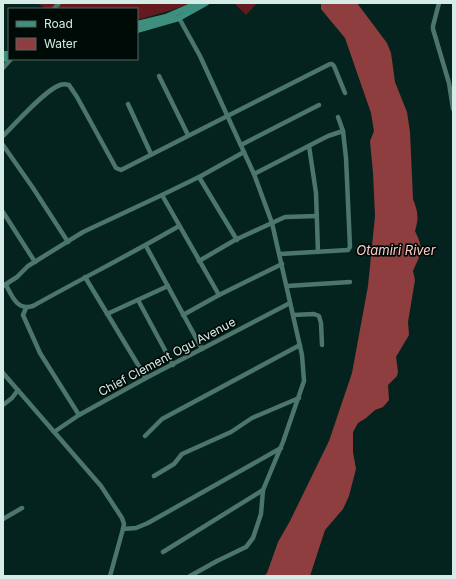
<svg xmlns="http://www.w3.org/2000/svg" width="456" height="579" font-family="Inter,sans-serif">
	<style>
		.green { fill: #641b1f }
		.water { fill: #8f3e3f }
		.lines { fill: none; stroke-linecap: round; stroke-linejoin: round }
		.minor { stroke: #4c756b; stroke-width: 4.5 }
		.major { stroke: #3f8f7f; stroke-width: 6 }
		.labels { text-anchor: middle; stroke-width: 3.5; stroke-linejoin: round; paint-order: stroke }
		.street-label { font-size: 12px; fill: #d5ebe5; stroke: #000b08 }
		.water-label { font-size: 13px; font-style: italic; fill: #fccbc9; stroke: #000b08 }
	</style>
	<rect width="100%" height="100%" fill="#04231e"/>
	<g class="green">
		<path d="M37,3H191L172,10L137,20V9H46Z"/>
		<path d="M236,3H257L246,15L235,4Z"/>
	</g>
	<path class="water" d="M321,3H357L387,43L391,53L395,82L407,112L410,132L413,199C418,212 419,218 415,231C425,252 421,252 413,271L415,280L408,322L409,335L396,357L398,372L397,376L388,385L389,400L383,407L375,410L366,418L358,423L353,432V452L356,469L349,496L343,509L325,530L310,576H264L267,573L278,542L290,521L329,441L352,373L368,286L375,216L373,173L370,141L374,131L371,113L345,38L321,9Z"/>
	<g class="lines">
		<g class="minor">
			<path d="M439,3L433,26V29L449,83L453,109"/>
			<path d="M54,9L59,3"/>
			<path d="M179,18L200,56L254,174L272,223L302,355L304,381L283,442L263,490L261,514L253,538L246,547L217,561L190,576"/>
			<path d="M3,68L11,59"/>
			<path d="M159,76L188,135"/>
			<path d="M128,104L151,154"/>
			<path d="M3,136C15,124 45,90 60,85C63,84 65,84 69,85L77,97L116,168L121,170L330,64H332L334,66L345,93"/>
			<path d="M3,145L33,188L68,242"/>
			<path d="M241,145L319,105"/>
			<path d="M309,146L316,193L318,252"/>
			<path d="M254,174L328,136L343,131"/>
			<path d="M199,177L237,240"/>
			<path d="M162,195L219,295"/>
			<path d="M3,212L35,262"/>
			<path d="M146,246L202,349"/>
			<path d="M280,254L348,250L350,247L346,158L343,131L338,117"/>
			<path d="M199,261L235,240L285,217L317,216"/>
			<path d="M85,277L146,378"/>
			<path d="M6,285C12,296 17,311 33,306C81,279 131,254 179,226"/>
			<path d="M3,286L17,277L28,266L83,232L162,195L201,176L244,152"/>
			<path d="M287,286L350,282"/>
			<path d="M138,300L173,365"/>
			<path d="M26,308L23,315L40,353L79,415"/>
			<path d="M107,314L168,286"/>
			<path d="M183,315L219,295L282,264"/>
			<path d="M293,315L314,314L319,316L321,323L322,345"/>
			<path d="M3,373L101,486L122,518L124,524L123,529L110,576"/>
			<path d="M3,405L12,398L18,390"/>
			<path d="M54,432L79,415L146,378L290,303"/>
			<path d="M145,436L162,419L300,345"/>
			<path d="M154,476L174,464L182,454L231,432L252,418L299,398"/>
			<path d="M3,519L22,508"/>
			<path d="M123,529L136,528L148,523L281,448"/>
			<path d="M163,552L263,490"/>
		</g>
		<g class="major">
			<path d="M137,24L166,17L198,3"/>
			<path d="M137,30L179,18L206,3"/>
			<path d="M3,54H9"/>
			<path d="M3,59L9,58"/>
		</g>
	</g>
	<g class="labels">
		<g class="street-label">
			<text transform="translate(167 357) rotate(-28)" y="4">Chief Clement Ogu Avenue</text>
		</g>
		<g class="water-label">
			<text x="396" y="255">Otamiri River</text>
		</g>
	</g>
	<rect width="456" height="579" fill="none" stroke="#d5ebe5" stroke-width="8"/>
	<rect x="8" y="8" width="130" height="52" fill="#000b08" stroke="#556560"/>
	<rect x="16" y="21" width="20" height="6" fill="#3f8f7f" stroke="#556560"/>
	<text x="44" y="28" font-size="12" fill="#d5ebe5">Road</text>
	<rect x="16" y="38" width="20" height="12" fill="#8f3e3f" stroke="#556560"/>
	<text x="44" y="48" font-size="12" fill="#d5ebe5">Water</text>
</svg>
